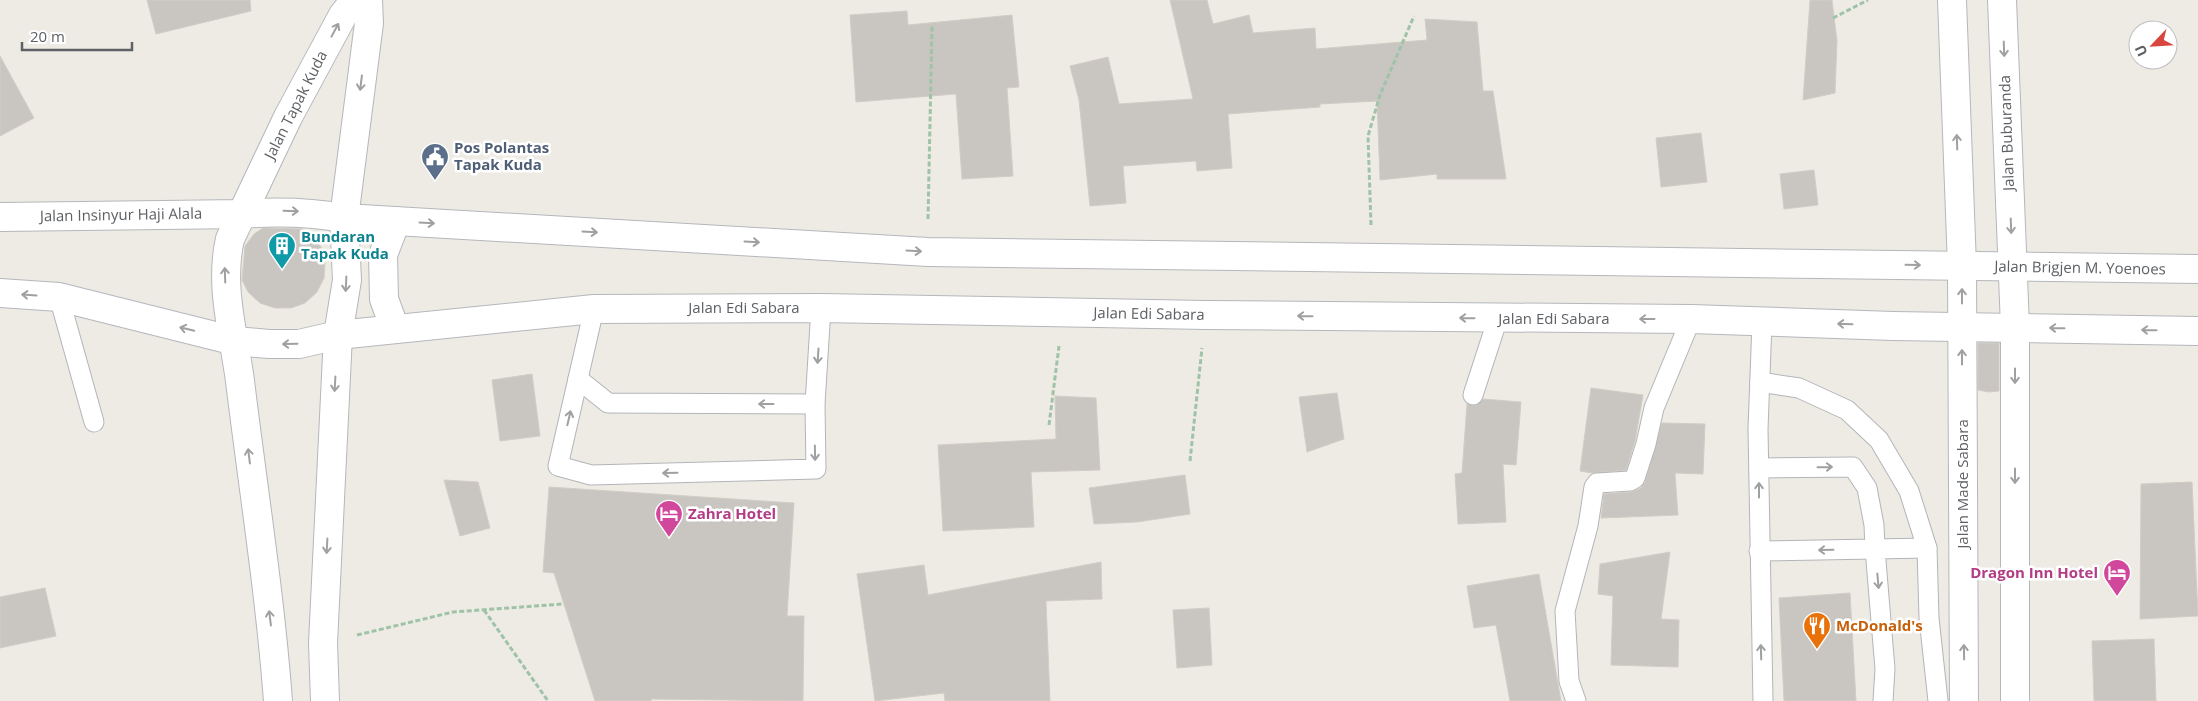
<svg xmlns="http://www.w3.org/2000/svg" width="2198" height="701" font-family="'Open Sans',sans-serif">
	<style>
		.building { fill: #c9c6c2; stroke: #d2cdc4 }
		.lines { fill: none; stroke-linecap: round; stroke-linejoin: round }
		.lane-casing { stroke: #b2b5b8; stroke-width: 21 }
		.secondary-casing { stroke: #b4b7bb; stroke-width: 30 }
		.path { stroke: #9ec3a7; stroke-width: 3; stroke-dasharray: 5 2.5; stroke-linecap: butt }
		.lane { stroke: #fff; stroke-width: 19 }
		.secondary { stroke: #fff; stroke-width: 28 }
		.oneway { stroke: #9ea0a2 }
		.labels { text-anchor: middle; stroke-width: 5; stroke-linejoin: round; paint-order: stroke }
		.street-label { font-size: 15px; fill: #5d6064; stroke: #fff }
		.service-label { font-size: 15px; font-weight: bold; fill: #4e5e75; stroke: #fff; text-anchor: start }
		.culture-label { font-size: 15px; font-weight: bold; fill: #0d838f; stroke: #fff; text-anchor: start }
		.hotel-label { font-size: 15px; font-weight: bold; fill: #b23c85; stroke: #fff; text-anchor: start }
		.food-label { font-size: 15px; font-weight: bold; fill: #c56008; stroke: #fff; text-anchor: start }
	</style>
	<rect width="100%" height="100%" fill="#eeebe5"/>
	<g class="building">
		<path d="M147,0H250L251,11L156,34Z"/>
		<path d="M1170,0H1207L1213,24L1249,15L1253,33L1315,28L1316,49L1427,40L1425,19L1477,22L1483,91H1493L1506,179H1437V174L1380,180L1377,101L1320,104V107L1228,114L1232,168L1197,171L1196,161L1123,166L1126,203L1090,206L1079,100L1070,66L1108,57L1119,104L1193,99Z"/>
		<path d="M1810,0H1832L1837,41L1835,93L1803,100Z"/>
		<path d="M907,11L908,25L1012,15L1019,87L1007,88L1013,176L962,179L956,94L856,102L850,15Z"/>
		<path d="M0,56L34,118L0,136Z"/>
		<path d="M1701,133L1707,182L1661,187L1656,138Z"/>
		<path d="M1814,170L1818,205L1784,209L1780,174Z"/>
		<path d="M263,228L303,229L311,234L321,247L325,262L324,278L317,292L305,303L291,308H275L260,303L248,292L242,280L245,246L254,234Z"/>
		<path d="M1978,343H1999V391L1989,392L1978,390Z"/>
		<path d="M532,374L540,436L500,441L492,380Z"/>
		<path d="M1591,388L1643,395L1635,441L1626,470L1592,473L1580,471Z"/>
		<path d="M1337,393L1344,439L1307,452L1299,397Z"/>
		<path d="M1055,396L1096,398L1100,470L1031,472L1034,527L943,531L938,445L1056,439Z"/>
		<path d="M1483,399L1521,402L1516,465L1503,464L1506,522L1458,524L1455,474L1462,473L1467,404L1476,406Z"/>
		<path d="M1662,423L1705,424L1703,474L1675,473L1678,515L1601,518L1604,494L1631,492L1641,488L1645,482Z"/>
		<path d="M1185,475L1190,514L1137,522L1094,524L1089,488Z"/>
		<path d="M444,480L478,482L490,528L460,536Z"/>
		<path d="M2192,482L2198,616L2140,619L2141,484Z"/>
		<path d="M549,487L794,503L787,616H804L803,701L651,699V701H595L554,573L543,572Z"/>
		<path d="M1670,552L1661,619L1679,620L1678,667L1611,665L1613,596L1598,594L1600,564Z"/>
		<path d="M1101,562L1102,599L1046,601L1050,701H945L944,693L875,701L857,574L924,565L928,595Z"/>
		<path d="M1539,574L1561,701H1510L1496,625L1474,628L1467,586Z"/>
		<path d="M45,588L56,636L0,648V597Z"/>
		<path d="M1850,593L1856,701H1784L1779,598Z"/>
		<path d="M1209,608L1212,665L1177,668L1173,610Z"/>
		<path d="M2154,639L2156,701H2094L2092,641Z"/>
	</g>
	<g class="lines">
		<defs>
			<g id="lane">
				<path d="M59,297L94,422"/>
				<path d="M594,309L558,466L591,475L816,469L815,404L821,308"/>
				<path d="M1762,322L1758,429L1763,701"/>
				<path d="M578,379L608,403L815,404"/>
				<path d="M1760,382L1799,388L1847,410L1879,440L1909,491L1927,548L1929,618L1938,701"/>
				<path d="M1473,395L1498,318"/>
				<path d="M1759,468L1853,467L1867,488L1874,525L1875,549L1759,551"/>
				<path d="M1576,701L1569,681L1565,611L1588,526L1594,487L1597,483L1630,481L1635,478L1646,444L1654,408L1691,319"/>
				<path d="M1883,701L1885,669L1875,549L1927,548"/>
			</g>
			<g id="secondary">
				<path d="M1952,0L1962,266L1964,701"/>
				<path d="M2002,0L2015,327V701"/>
				<path d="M0,217L242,214C277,211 309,212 344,218L928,252L2198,269"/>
				<path d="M0,293L59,297L235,341L269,344H299L338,335L594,309L821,308L1206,315L1691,319L1893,326L2198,331"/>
				<path d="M395,329L384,299L383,255L396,221"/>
				<path d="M278,701C270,594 253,488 240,381C234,335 219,286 230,239L288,117L343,15L355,0"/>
				<path d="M325,701L323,643L338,335L347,280L344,218L369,23L368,0"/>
			</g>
		</defs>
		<use href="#lane" class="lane-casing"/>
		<use href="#secondary" class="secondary-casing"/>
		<g class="path">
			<path d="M1833,18L1868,0"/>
			<path d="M928,219L932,26"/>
			<path d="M1371,225L1368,136L1380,95L1414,16"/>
			<path d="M1049,425L1059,346"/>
			<path d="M1190,461L1202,348"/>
			<path d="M484,610L548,701"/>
			<path d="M357,635L453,612L563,604"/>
		</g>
		<use href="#lane" class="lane"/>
		<use href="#secondary" class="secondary"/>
	</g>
	<defs><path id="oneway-shaft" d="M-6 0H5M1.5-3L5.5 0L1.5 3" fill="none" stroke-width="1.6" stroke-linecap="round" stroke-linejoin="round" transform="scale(1.25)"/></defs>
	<g class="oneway">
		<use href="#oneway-shaft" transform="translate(335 30) rotate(-62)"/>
		<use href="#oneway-shaft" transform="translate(2004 49) rotate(88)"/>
		<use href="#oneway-shaft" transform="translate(361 83) rotate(97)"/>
		<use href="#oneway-shaft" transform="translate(1957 142) rotate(-92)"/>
		<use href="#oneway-shaft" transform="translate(291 211) rotate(2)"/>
		<use href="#oneway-shaft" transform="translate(427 223) rotate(3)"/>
		<use href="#oneway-shaft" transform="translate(2011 226) rotate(88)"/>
		<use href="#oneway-shaft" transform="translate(590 232) rotate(3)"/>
		<use href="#oneway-shaft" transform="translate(752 242) rotate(3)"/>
		<use href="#oneway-shaft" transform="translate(914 251) rotate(3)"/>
		<use href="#oneway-shaft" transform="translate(1913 265) rotate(1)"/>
		<use href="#oneway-shaft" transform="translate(225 275) rotate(-92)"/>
		<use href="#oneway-shaft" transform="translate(346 284) rotate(93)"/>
		<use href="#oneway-shaft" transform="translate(29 295) rotate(-176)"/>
		<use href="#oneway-shaft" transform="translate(1962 296) rotate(-90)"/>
		<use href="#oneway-shaft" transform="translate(1305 316) rotate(-179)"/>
		<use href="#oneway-shaft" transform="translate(1467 318) rotate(-179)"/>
		<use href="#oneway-shaft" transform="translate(1647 319) rotate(-180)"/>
		<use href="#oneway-shaft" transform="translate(1845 324) rotate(-178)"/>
		<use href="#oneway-shaft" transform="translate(2057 328) rotate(-179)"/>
		<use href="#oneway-shaft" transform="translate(187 329) rotate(-166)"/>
		<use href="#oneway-shaft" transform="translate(2149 330) rotate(-179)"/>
		<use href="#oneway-shaft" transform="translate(290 344) rotate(179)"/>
		<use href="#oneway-shaft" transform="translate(818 356) rotate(94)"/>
		<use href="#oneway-shaft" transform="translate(1962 357) rotate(-90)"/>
		<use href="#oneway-shaft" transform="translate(2015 376) rotate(90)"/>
		<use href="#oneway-shaft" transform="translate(335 384) rotate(93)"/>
		<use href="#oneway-shaft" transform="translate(766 404) rotate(-180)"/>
		<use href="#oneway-shaft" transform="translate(569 418) rotate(-77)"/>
		<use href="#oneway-shaft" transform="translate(815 453) rotate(89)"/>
		<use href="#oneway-shaft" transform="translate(249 456) rotate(-97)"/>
		<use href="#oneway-shaft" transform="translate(1825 467) rotate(-1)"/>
		<use href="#oneway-shaft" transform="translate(670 473) rotate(179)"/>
		<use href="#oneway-shaft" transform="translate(2015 476) rotate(90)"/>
		<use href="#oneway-shaft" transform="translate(1759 490) rotate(-90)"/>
		<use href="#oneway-shaft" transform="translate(327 546) rotate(93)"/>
		<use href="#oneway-shaft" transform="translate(1826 550) rotate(179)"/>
		<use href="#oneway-shaft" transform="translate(1878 581) rotate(85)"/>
		<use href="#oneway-shaft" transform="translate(270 618) rotate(-97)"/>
		<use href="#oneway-shaft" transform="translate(1761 652) rotate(-92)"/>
		<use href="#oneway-shaft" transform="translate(1964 652) rotate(-91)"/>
	</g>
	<defs>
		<symbol id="civic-pin" viewBox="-11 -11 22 30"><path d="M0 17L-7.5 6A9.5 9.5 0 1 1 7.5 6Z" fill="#5c6f8a" stroke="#fff"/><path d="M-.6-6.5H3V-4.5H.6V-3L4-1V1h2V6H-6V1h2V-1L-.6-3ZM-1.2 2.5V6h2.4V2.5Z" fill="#fff"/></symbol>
		<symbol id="building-pin" viewBox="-11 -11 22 30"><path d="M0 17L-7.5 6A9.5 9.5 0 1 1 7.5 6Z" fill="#0f9aa8" stroke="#fff"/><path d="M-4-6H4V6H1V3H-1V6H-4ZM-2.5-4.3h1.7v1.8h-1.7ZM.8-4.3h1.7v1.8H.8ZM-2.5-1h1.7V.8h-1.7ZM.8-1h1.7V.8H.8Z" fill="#fff"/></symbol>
		<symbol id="hotel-pin" viewBox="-11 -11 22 30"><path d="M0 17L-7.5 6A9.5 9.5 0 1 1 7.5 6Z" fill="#d1479c" stroke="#fff"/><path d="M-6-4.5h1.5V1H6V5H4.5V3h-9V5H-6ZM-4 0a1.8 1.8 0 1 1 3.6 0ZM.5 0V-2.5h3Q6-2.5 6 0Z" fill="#fff"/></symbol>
		<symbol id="restaurant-pin" viewBox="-11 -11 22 30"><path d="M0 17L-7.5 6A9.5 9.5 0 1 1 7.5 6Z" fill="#e8710a" stroke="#fff"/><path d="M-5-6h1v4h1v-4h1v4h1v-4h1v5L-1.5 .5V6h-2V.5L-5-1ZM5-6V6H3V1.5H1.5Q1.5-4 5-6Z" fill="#fff"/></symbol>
	</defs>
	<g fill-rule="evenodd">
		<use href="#civic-pin" x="419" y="141" width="32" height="43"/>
		<use href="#building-pin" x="266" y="230" width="32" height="43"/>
		<use href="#hotel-pin" x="653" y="498" width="32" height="43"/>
		<use href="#hotel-pin" x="2101" y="557" width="32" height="43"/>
		<use href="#restaurant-pin" x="1801" y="610" width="32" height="43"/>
	</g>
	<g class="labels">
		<g class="street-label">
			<text transform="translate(296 105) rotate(-63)" y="5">Jalan Tapak Kuda</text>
			<text transform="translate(2007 133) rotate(-92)" y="5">Jalan Buburanda</text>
			<text transform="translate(121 215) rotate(-1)" y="5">Jalan Insinyur Haji Alala</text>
			<text transform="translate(2080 268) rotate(1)" y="5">Jalan Brigjen M. Yoenoes</text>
			<text x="744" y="313">Jalan Edi Sabara</text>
			<text transform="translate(1149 314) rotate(1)" y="5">Jalan Edi Sabara</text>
			<text x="1554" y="324">Jalan Edi Sabara</text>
			<text transform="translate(1963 484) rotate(-90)" y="5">Jalan Made Sabara</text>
		</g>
		<g class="service-label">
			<text x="454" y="153">Pos Polantas<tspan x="454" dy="17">Tapak Kuda</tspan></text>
		</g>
		<g class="culture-label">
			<text x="301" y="242">Bundaran<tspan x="301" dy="17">Tapak Kuda</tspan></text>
		</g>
		<g class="hotel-label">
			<text x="688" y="519">Zahra Hotel</text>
			<text x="2098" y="578" text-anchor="end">Dragon Inn Hotel</text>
		</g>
		<g class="food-label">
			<text x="1836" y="631">McDonald's</text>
		</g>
	</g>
	<g transform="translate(2153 45) rotate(245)"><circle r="24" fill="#ffffff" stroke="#bebfc1"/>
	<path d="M0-4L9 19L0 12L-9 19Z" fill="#d9453f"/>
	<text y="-8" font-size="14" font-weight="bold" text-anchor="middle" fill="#5d6064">U</text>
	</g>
	<path d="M22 42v8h110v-8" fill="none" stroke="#5d6064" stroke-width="2.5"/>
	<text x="30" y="42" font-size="15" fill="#5d6064" stroke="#ffffff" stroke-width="4" paint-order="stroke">20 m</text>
</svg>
